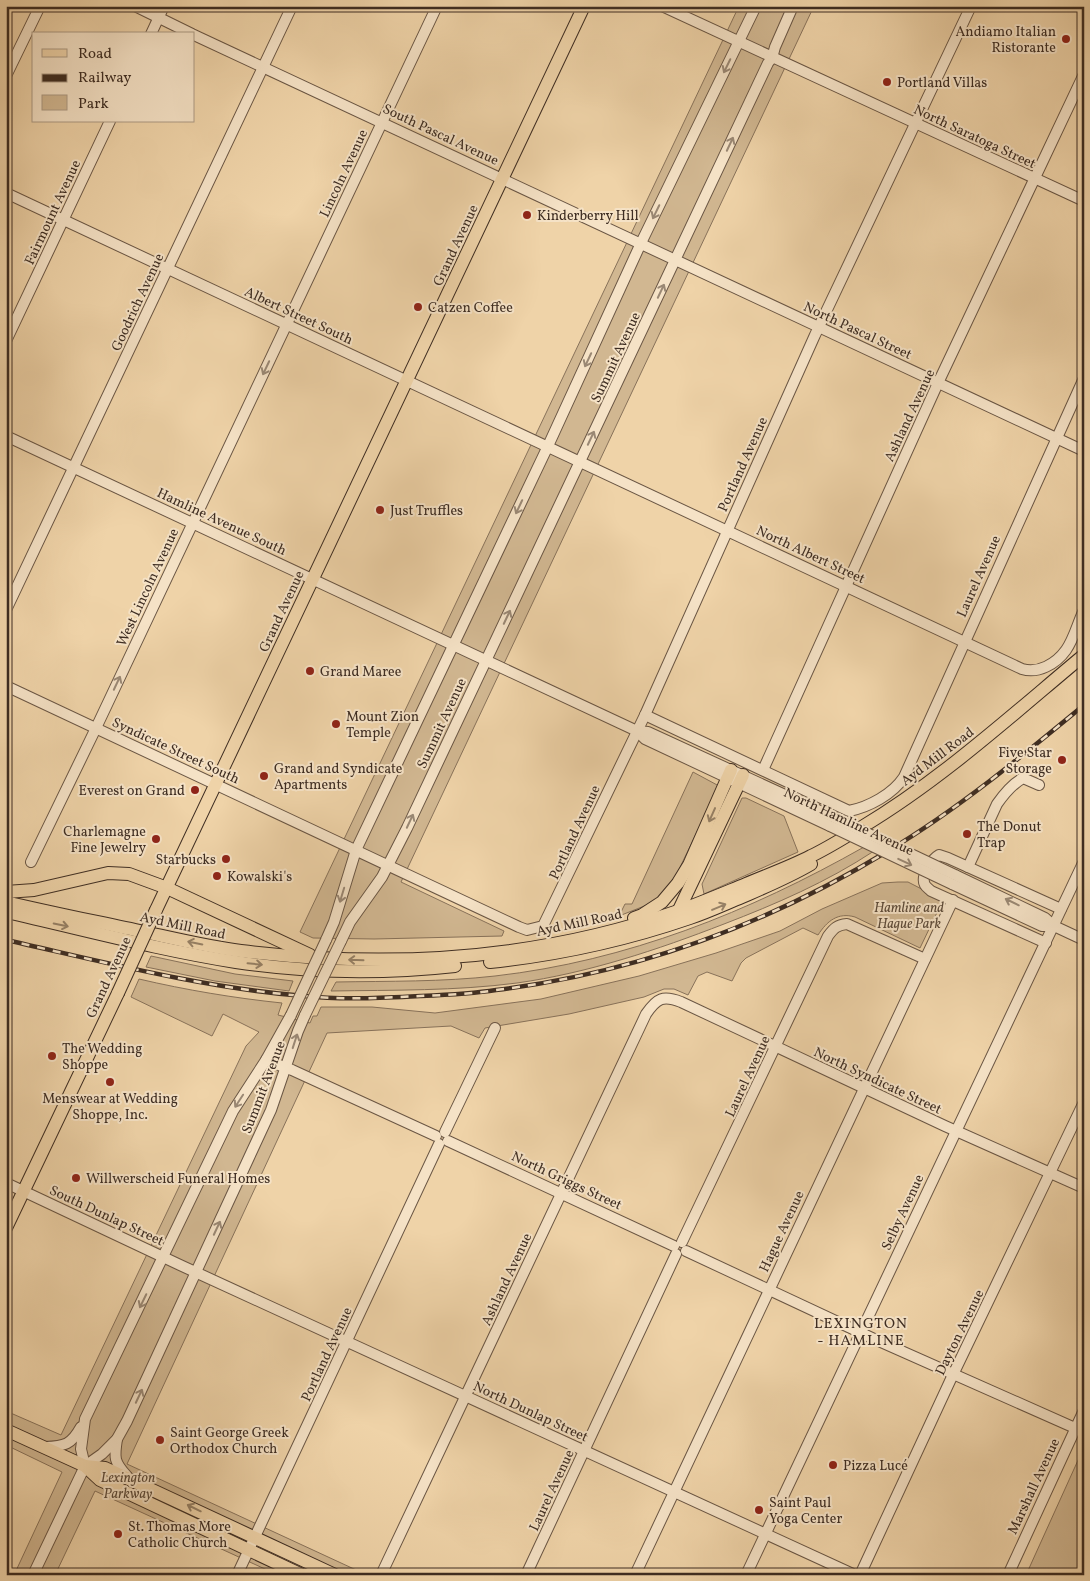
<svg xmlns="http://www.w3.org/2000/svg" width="1090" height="1581" font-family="Vollkorn,serif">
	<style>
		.green { fill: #d1b791; stroke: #88725a }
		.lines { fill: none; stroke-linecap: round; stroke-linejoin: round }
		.minor-casing { stroke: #6a5644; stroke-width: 12 }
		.major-casing { stroke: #3e2d22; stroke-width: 14 }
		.minor { stroke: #f5e2c6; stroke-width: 10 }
		.major { stroke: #efd3a8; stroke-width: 12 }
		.rail-casing { stroke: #3e2d22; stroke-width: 4.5 }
		.rail { stroke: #f5e2c6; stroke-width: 2.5; stroke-dasharray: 8; stroke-linecap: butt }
		.minor-bridge-casing { stroke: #6a5644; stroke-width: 12; stroke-linecap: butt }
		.major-bridge-casing { stroke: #3e2d22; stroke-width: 14; stroke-linecap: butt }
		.minor-bridge { stroke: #f5e2c6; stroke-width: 10 }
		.major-bridge { stroke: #efd3a8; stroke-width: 12 }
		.oneway { stroke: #9a8874 }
		.oneway2 { stroke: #968065 }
		.poi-dot { fill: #8f2418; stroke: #f5e2c6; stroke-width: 2 }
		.labels { text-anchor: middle; stroke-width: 4; stroke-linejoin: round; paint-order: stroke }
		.poi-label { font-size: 14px; fill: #3e2d22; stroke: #f5e2c6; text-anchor: start }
		.street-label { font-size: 14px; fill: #3e2d22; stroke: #f5e2c6 }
		.park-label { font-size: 14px; font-style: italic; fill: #5b4938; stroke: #f5e2c6 }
		.neighbourhood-label { font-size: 15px; letter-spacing: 1px; fill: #3e2d22; stroke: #f5e2c6 }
	</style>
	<rect width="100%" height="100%" fill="#efd3a8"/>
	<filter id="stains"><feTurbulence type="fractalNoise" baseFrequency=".004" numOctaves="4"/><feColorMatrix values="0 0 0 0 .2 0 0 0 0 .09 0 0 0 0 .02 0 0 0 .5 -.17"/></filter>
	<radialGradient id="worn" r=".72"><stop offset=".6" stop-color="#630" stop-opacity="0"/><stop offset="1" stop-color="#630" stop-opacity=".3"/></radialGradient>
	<g class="green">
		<path d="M739,6H814L401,882L504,931L502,936L374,939L313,938L300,932Z"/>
		<path d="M693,772L719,786L672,884L657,901L619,916L625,904H632Z"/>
		<path d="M742,798H746L784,816L798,852L704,894L702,884Z"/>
		<path d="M864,847L874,851C827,882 776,904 724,924C657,950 588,973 517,983C456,991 393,990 331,991L336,982C389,981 442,982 495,976C627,961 749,912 864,847Z"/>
		<path d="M898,882H908L943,900L920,948L855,917C838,912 827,921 818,935L803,928L746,958L741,963L732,981L707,972L698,976L688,995L674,989H664L644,997L569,1014L485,1028L479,1038L451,1026L327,1033L127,1464L367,1575H278L95,1491L55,1575H14L62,1472L6,1445V1411L61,1435L246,1046L259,1032L223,1014L212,1036L131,997L139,979C186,990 234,998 282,1003L278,1015L310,1023L313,1016H317L321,1007H372L435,1013L541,999L639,976L716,953L780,931L822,909L882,883Z"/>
		<path d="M151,956L235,974L293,981L289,991L215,981L146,967Z"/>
		<path d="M1084,1447V1575H1026Z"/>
	</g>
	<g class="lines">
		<defs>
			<g id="minor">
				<path d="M135,6L192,34"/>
				<path d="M662,6L1084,201"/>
				<path d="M151,34L164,6"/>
				<path d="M194,35L1084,451"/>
				<path d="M6,76L40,6"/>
				<path d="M6,193L1022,669C1038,674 1056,664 1066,650C1074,639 1078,622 1084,610"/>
				<path d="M6,341L110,121"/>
				<path d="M6,436L637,731L645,739L830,826"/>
				<path d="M6,610L292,6"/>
				<path d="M6,686L519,927L527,930L543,926L645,715L815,335L971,6"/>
				<path d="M645,715L849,811C869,807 893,794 904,777L1084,378"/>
				<path d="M637,731L648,732L833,817"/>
				<path d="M763,770L938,383L1084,74"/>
				<path d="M31,862L96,728L437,6"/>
				<path d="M968,867L997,804C1004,794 1012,784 1023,778L1039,785"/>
				<path d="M955,875L1045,918L1054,926L1084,940"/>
				<path d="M952,884L1042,926H1054"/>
				<path d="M326,940L334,922L356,850L548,446L641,243L756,6"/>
				<path d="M341,941L350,922L382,877L407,828L768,63L772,58L775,47L793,6"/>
				<path d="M1046,943L931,891C929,889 926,887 925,885C920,876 932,859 939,855L948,858L1061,909"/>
				<path d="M266,1060L292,1070L436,1136"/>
				<path d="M445,1132L495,1028"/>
				<path d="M448,1141L674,1246"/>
				<path d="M6,1183L180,1265L855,1575"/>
				<path d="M682,1242L828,936C834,928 837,925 847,924L925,959"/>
				<path d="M686,1251L872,1338L1075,1428"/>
				<path d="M117,1439C114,1458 114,1462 127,1476"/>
				<path d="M45,1447C65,1446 71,1445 81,1427"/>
				<path d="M85,1466L81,1449L85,1419L233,1111L266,1060L291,1015"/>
				<path d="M33,1575L85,1466L102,1454L117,1439L127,1421L271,1110L298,1031L305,1015"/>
				<path d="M237,1575L439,1144"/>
				<path d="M381,1575L646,1014C657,998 663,995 681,1002L945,1126L1084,1188"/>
				<path d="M526,1575L676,1254"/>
				<path d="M635,1575L953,900"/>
				<path d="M746,1575L1084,861"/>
				<path d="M860,1575L950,1381L1084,1102"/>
				<path d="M1008,1575L1084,1410"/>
			</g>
			<g id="major">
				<path d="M6,892L34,890L108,873L129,874L167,888L310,955"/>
				<path d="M6,902C52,913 98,922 144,932C176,939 209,947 241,951C389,969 539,960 681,910C703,902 724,893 746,884C767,875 790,867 811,856C828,848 845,837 862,827C942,779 1012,715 1084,655"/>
				<path d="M156,910L584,6"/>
				<path d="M6,912C82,929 159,950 236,962C308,973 383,974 455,966"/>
				<path d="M677,914L743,775"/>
				<path d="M634,918L642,915L662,902L678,883L689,865L731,770"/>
				<path d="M490,962C557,955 626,940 690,918C708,912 725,904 742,897C765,887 789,877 811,864"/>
				<path d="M6,1228L118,993"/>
				<path d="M6,1430L85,1466L100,1480L302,1575"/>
				<path d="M85,1466L105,1468L335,1575"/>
			</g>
		</defs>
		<use href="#minor" class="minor-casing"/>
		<use href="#major" class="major-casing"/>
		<use href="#minor" class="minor"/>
		<use href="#major" class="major"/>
		<defs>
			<path id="rail" d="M6,940C104,962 203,988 304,996C342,1000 382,998 420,996C445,995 471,994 496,990C635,973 768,924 888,851C958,809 1021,757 1084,705"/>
		</defs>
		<use href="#rail" class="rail-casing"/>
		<use href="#rail" class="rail"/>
		<defs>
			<g id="minor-bridge">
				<path d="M833,817L955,875"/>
				<path d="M830,826L952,884"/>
				<path d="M291,1015L326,940"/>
				<path d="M305,1015L341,941"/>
			</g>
			<path id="major-bridge" d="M118,993L156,910"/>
		</defs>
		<use href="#minor-bridge" class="minor-bridge-casing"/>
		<use href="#major-bridge" class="major-bridge-casing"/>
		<use href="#minor-bridge" class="minor-bridge"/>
		<use href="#major-bridge" class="major-bridge"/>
	</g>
	<defs><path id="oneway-shaft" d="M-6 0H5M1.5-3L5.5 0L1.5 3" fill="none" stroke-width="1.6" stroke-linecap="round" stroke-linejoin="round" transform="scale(1.25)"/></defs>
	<g class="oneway">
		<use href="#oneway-shaft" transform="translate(727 66) rotate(116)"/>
		<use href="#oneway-shaft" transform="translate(730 144) rotate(-65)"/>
		<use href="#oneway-shaft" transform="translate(656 212) rotate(116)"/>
		<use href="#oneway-shaft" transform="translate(661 291) rotate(-65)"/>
		<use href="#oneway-shaft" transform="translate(588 360) rotate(115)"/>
		<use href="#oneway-shaft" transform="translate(266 368) rotate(115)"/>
		<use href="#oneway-shaft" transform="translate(591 438) rotate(-65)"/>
		<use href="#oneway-shaft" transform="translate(519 507) rotate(115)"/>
		<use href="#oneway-shaft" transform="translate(507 617) rotate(-65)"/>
		<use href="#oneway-shaft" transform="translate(117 683) rotate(-65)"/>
		<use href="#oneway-shaft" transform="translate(410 821) rotate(-65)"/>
		<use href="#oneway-shaft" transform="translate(905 862) rotate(25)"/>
		<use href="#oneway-shaft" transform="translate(342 895) rotate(107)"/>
		<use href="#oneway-shaft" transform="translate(1012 902) rotate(-154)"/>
		<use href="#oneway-shaft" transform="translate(295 1041) rotate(-72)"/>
		<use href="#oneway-shaft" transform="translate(239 1101) rotate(123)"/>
		<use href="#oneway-shaft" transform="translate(217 1228) rotate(-65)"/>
		<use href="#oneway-shaft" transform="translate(143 1301) rotate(116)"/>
		<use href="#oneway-shaft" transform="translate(139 1396) rotate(-65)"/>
	</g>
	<g class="oneway2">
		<use href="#oneway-shaft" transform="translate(712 815) rotate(114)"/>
		<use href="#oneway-shaft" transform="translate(719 907) rotate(-23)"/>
		<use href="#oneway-shaft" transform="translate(61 925) rotate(12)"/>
		<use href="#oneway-shaft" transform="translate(195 943) rotate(-169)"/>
		<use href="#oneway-shaft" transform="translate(356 960) rotate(-178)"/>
		<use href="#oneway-shaft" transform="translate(255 964) rotate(6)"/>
		<use href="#oneway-shaft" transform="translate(194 1508) rotate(-154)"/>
	</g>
	<g class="poi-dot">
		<circle cx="1066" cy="39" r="5"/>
		<circle cx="887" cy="82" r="5"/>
		<circle cx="527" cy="215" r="5"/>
		<circle cx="418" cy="307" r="5"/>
		<circle cx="380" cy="510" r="5"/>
		<circle cx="310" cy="671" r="5"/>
		<circle cx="336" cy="724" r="5"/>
		<circle cx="1062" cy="760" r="5"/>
		<circle cx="264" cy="776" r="5"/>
		<circle cx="195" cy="790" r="5"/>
		<circle cx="967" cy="834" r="5"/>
		<circle cx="156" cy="839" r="5"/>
		<circle cx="226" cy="859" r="5"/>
		<circle cx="217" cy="876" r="5"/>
		<circle cx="52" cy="1056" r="5"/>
		<circle cx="110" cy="1082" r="5"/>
		<circle cx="76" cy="1178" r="5"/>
		<circle cx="160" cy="1440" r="5"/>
		<circle cx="833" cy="1465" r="5"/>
		<circle cx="759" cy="1510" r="5"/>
		<circle cx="118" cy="1534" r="5"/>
	</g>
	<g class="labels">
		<g class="poi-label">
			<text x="1056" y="36" text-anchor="end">Andiamo Italian<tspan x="1056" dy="16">Ristorante</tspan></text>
			<text x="897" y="87">Portland Villas</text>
			<text x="537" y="220">Kinderberry Hill</text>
			<text x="428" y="312">Catzen Coffee</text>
			<text x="390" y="515">Just Truffles</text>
			<text x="320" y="676">Grand Maree</text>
			<text x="346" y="721">Mount Zion<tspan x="346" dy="16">Temple</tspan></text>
			<text x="1052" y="757" text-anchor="end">Five Star<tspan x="1052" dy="16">Storage</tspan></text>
			<text x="274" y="773">Grand and Syndicate<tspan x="274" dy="16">Apartments</tspan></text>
			<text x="185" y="795" text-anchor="end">Everest on Grand</text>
			<text x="977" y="831">The Donut<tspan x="977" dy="16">Trap</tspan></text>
			<text x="146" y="836" text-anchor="end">Charlemagne<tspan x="146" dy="16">Fine Jewelry</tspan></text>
			<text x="216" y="864" text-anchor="end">Starbucks</text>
			<text x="227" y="881">Kowalski's</text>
			<text x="62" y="1053">The Wedding<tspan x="62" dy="16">Shoppe</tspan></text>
			<text x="110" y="1103" text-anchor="middle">Menswear at Wedding<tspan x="110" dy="16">Shoppe, Inc.</tspan></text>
			<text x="86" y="1183">Willwerscheid Funeral Homes</text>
			<text x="170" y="1437">Saint George Greek<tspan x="170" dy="16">Orthodox Church</tspan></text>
			<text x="843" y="1470">Pizza Lucé</text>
			<text x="769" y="1507">Saint Paul<tspan x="769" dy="16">Yoga Center</tspan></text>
			<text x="128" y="1531">St. Thomas More<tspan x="128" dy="16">Catholic Church</tspan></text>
		</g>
		<g class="street-label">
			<text transform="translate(441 134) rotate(25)" y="5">South Pascal Avenue</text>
			<text transform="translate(975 136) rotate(25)" y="5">North Saratoga Street</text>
			<text transform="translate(343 173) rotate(-65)" y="5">Lincoln Avenue</text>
			<text transform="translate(52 212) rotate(-65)" y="5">Fairmount Avenue</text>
			<text transform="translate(455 245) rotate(-65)" y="5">Grand Avenue</text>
			<text transform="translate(137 302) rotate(-65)" y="5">Goodrich Avenue</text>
			<text transform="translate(299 315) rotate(25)" y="5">Albert Street South</text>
			<text transform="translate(858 330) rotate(25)" y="5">North Pascal Street</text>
			<text transform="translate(615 357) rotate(-65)" y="5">Summit Avenue</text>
			<text transform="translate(909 415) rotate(-65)" y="5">Ashland Avenue</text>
			<text transform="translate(742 464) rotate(-66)" y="5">Portland Avenue</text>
			<text transform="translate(222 521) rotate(25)" y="5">Hamline Avenue South</text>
			<text transform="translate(811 554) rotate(25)" y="5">North Albert Street</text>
			<text transform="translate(978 576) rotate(-66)" y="5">Laurel Avenue</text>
			<text transform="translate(147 587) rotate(-65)" y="5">West Lincoln Avenue</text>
			<text transform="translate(281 611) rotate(-65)" y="5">Grand Avenue</text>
			<text transform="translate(441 723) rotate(-65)" y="5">Summit Avenue</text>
			<text transform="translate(176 750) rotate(25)" y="5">Syndicate Street South</text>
			<text transform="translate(937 756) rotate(-37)" y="5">Ayd Mill Road</text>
			<text transform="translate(849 821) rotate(25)" y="5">North Hamline Avenue</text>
			<text transform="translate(574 832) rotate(-65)" y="5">Portland Avenue</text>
			<text transform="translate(579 922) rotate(-12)" y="5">Ayd Mill Road</text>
			<text transform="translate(183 925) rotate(12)" y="5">Ayd Mill Road</text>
			<text transform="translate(108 977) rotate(-65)" y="5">Grand Avenue</text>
			<text transform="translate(747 1076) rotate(-65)" y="5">Laurel Avenue</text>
			<text transform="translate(878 1080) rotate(25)" y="5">North Syndicate Street</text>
			<text transform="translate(263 1087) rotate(-69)" y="5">Summit Avenue</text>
			<text transform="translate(567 1180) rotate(25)" y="5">North Griggs Street</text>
			<text transform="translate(902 1212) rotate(-65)" y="5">Selby Avenue</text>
			<text transform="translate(107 1215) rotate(25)" y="5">South Dunlap Street</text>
			<text transform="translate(781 1231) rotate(-65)" y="5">Hague Avenue</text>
			<text transform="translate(506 1279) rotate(-65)" y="5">Ashland Avenue</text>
			<text transform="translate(959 1332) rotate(-64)" y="5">Dayton Avenue</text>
			<text transform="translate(326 1354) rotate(-65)" y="5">Portland Avenue</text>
			<text transform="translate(531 1411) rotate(25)" y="5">North Dunlap Street</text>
			<text transform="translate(1033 1486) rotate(-65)" y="5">Marshall Avenue</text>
			<text transform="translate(551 1490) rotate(-65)" y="5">Laurel Avenue</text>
		</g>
		<g class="park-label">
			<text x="909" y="912">Hamline and<tspan x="909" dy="16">Hague Park</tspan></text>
			<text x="128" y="1482">Lexington<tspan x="128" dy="16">Parkway</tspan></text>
		</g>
		<g class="neighbourhood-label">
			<text x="861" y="1328">LEXINGTON<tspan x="861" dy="17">- HAMLINE</tspan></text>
		</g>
	</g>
	<rect width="1090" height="1581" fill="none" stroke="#efd3a8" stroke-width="25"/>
	<rect x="8" y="8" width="1075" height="1566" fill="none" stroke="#3e2d22" stroke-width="2.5"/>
	<rect x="12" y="12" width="1065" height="1556" fill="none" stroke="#3e2d22"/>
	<rect x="32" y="32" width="162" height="90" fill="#f5e2c6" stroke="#ac9a84"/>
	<rect x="42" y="49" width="25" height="8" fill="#efd3a8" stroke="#ac9a84"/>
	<text x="78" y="58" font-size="15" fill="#3e2d22">Road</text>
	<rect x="42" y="74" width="25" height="8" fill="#3e2d22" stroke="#ac9a84"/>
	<text x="78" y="82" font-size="15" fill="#3e2d22">Railway</text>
	<rect x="42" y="95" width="25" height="15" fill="#d1b791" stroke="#ac9a84"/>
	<text x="78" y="108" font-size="15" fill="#3e2d22">Park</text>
	<rect width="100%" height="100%" filter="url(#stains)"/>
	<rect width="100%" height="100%" fill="url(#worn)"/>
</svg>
